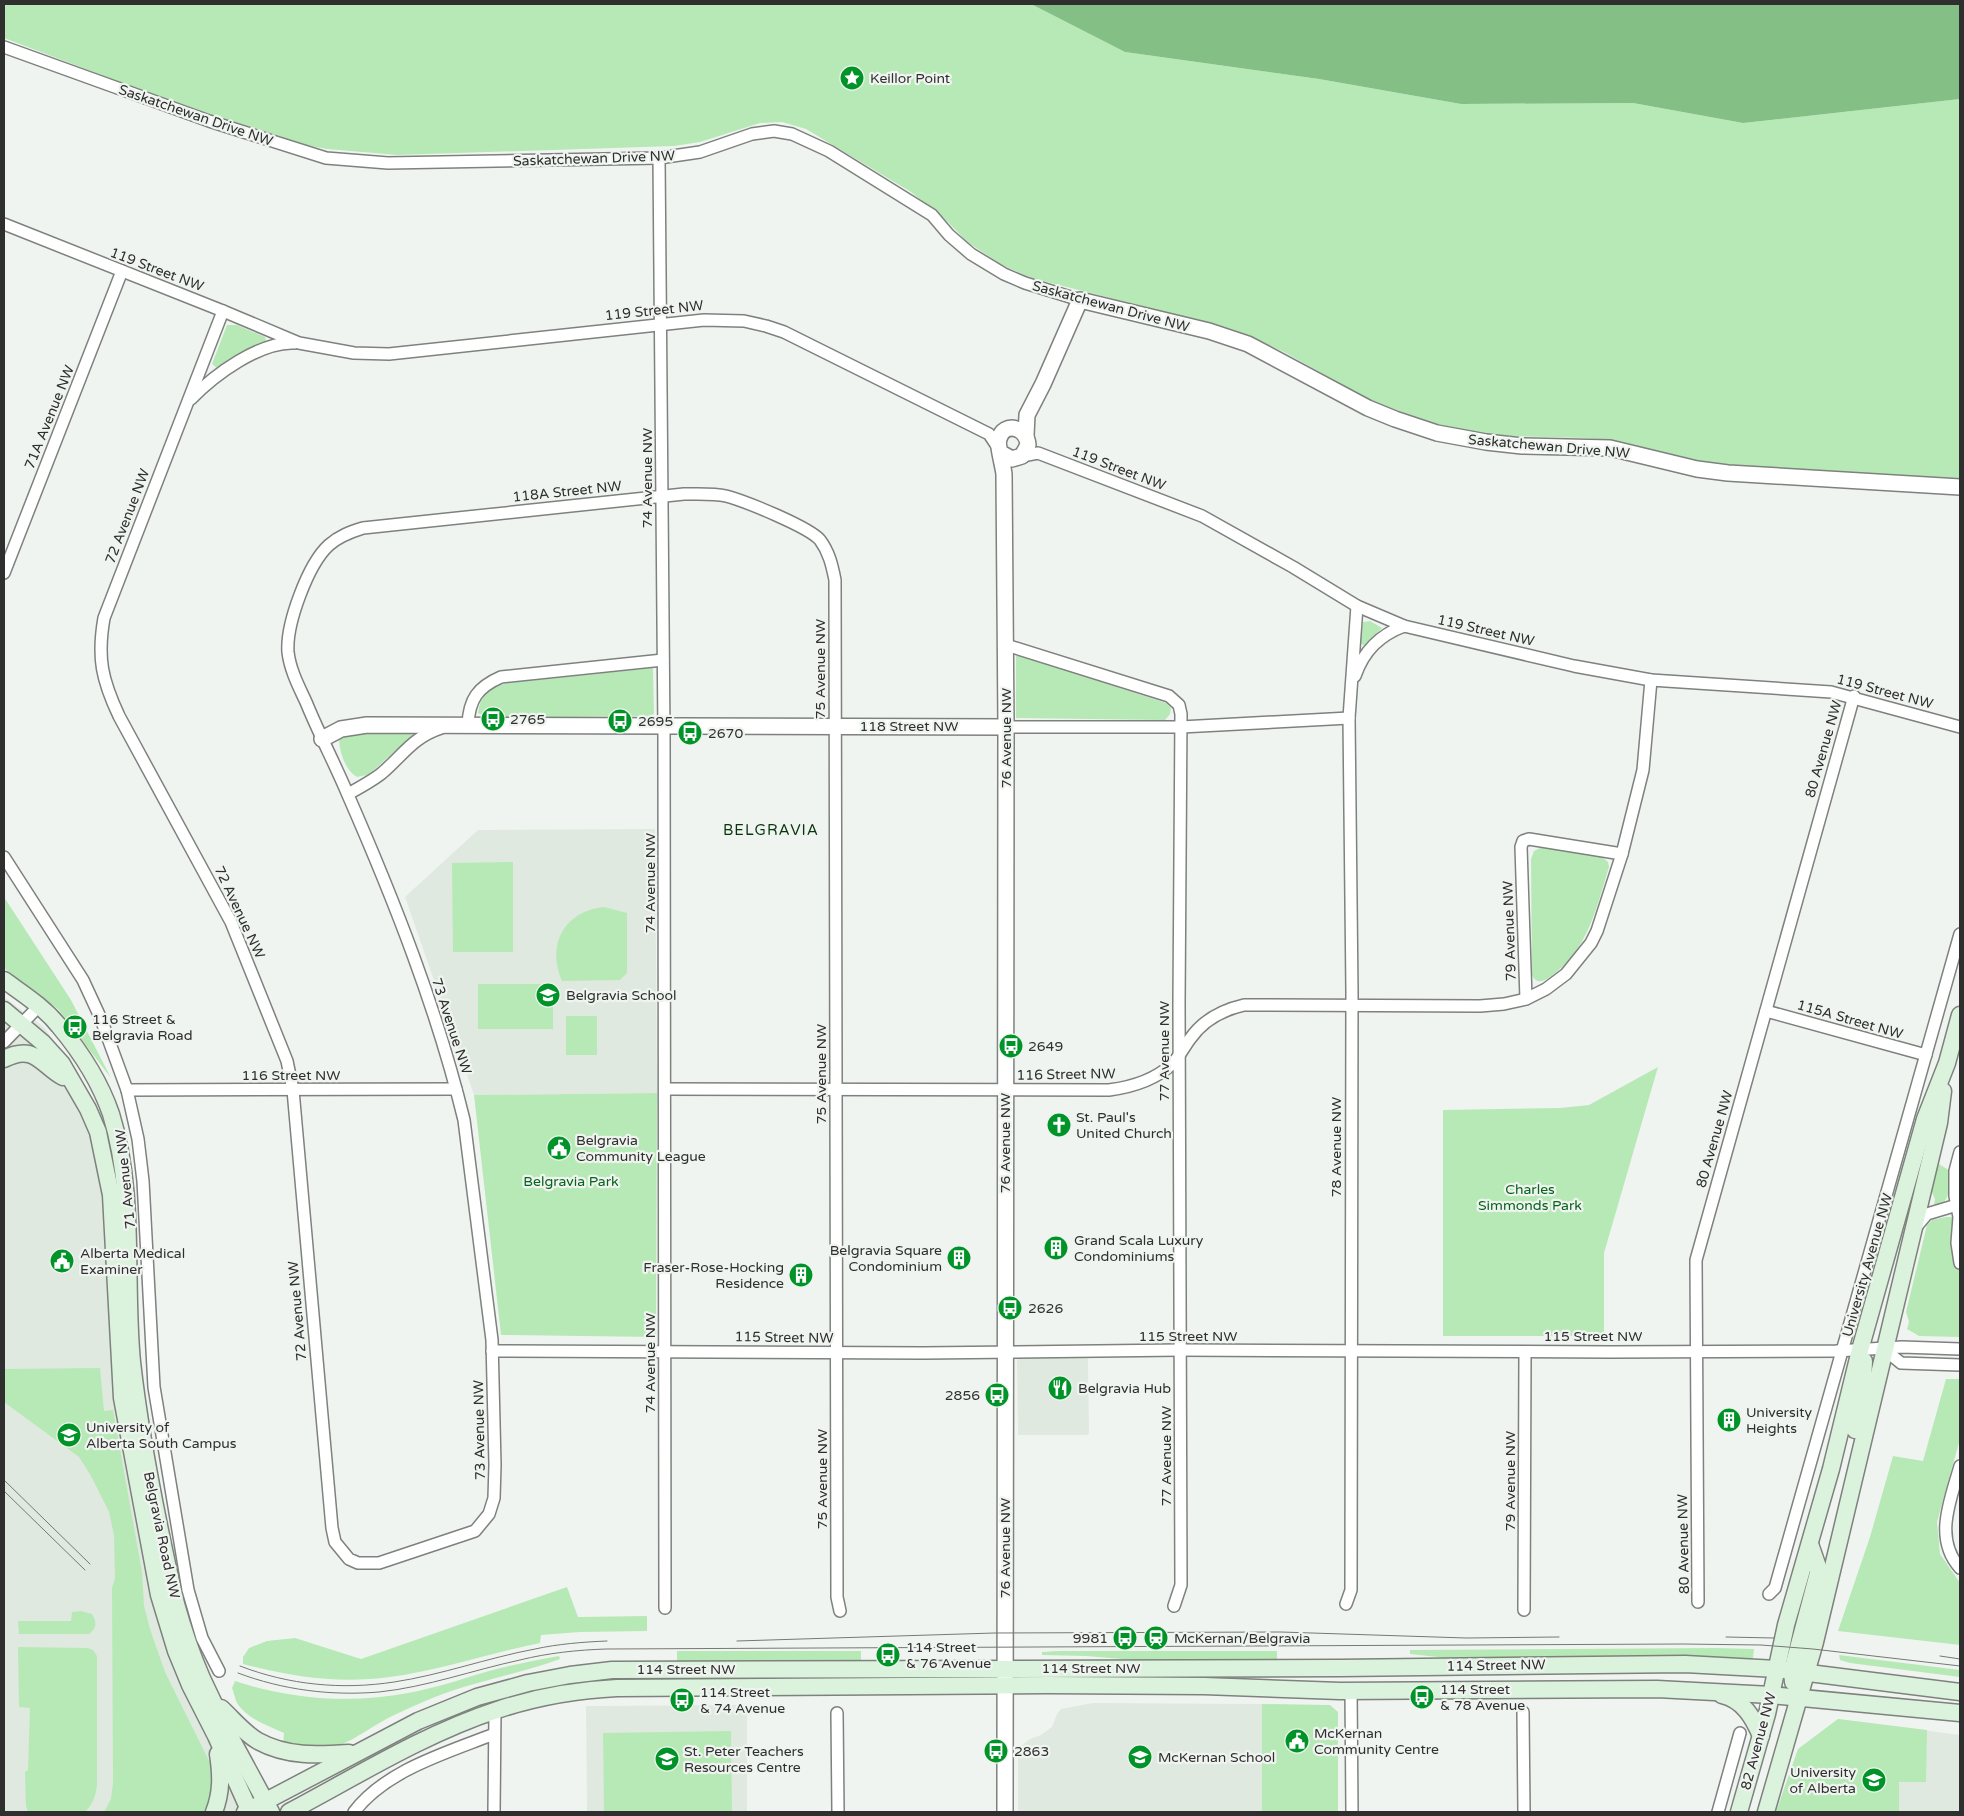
<svg xmlns="http://www.w3.org/2000/svg" width="1964" height="1816" font-family="'Varela Round',sans-serif">
	<style>
		.built { fill: #dfe9df }
		.green { fill: #b7e9b7 }
		.water { fill: #84c086 }
		.lines { fill: none; stroke-linecap: round; stroke-linejoin: round }
		.minor-casing { stroke: #7e817e; stroke-width: 14 }
		.tertiary-casing { stroke: #7e817e; stroke-width: 18 }
		.secondary-casing { stroke: #7e817e; stroke-width: 19 }
		.minor { stroke: #fff; stroke-width: 11 }
		.tertiary { stroke: #fff; stroke-width: 15 }
		.secondary { stroke: #dbf3dc; stroke-width: 16 }
		.tram { stroke: #767876; stroke-width: 1 }
		.labels { text-anchor: middle; stroke-width: 4.5; stroke-linejoin: round; paint-order: stroke }
		.poi-label { font-size: 14px; fill: #2e2f2e; stroke: #f0f4f0; text-anchor: start }
		.street-label { font-size: 14px; fill: #2e2f2e; stroke: #f0f4f0 }
		.park-label { font-size: 14px; fill: #07641b; stroke: #f0f4f0 }
		.neighbourhood-label { font-size: 15px; letter-spacing: 1px; fill: #08350f; stroke: #f0f4f0 }
	</style>
	<rect width="100%" height="100%" fill="#f0f4f0"/>
	<g class="built">
		<path d="M655,829L657,1093L474,1095L405,897L478,830Z"/>
		<path d="M4,997L44,1027L78,1075L100,1118L118,1166L124,1363L184,1662L261,1812H4Z"/>
		<path d="M1021,1357H1088L1089,1433L1087,1435H1018L1017,1360Z"/>
		<path d="M1093,1703L1262,1704V1812H1018V1751L1021,1746L1030,1739L1041,1735L1052,1727L1057,1714L1061,1709Z"/>
		<path d="M747,1705V1812H587L586,1706Z"/>
		<path d="M1838,1719L1960,1735V1812H1776L1798,1749Z"/>
	</g>
	<g class="green">
		<path d="M4,4H1031L1125,52L1319,79L1461,104L1633,103L1743,123L1960,99V479L1716,464L1687,459L1615,441L1586,438L1500,436L1469,431L1429,422L1370,400L1284,352L1237,331L1206,322L1047,282L1029,277L1000,264L966,241L948,222L911,192L806,129L782,122L760,123L700,142L674,146L397,155L327,149L284,141L191,109L4,38Z"/>
		<path d="M227,325H237L265,337L266,341L218,369L212,364Z"/>
		<path d="M1370,621L1382,628L1364,646L1360,643L1363,622Z"/>
		<path d="M1019,655L1166,703L1171,708L1170,714L1165,720L1016,718V656Z"/>
		<path d="M653,668L654,714L650,716L488,718L478,713C480,695 490,688 507,683Z"/>
		<path d="M412,730L413,735L375,769L367,775L357,777C345,770 340,753 339,740L344,735L353,733Z"/>
		<path d="M1542,847L1602,857L1608,862L1609,867C1596,909 1588,950 1550,977C1543,982 1536,984 1532,975L1531,859L1534,851Z"/>
		<path d="M513,862V952H453L452,863Z"/>
		<path d="M4,897L71,1000L111,1078L58,1009L4,968Z"/>
		<path d="M604,907L627,913V973L620,980L562,981C546,945 564,911 604,907Z"/>
		<rect x="478" y="984" width="75" height="45"/>
		<rect x="566" y="1016" width="31" height="39"/>
		<path d="M1658,1067L1604,1253V1336H1443V1110L1560,1108L1589,1105Z"/>
		<path d="M657,1093L656,1337L501,1335L474,1095Z"/>
		<path d="M1939,1164L1950,1171C1949,1182 1952,1207 1934,1204L1935,1199L1930,1188Z"/>
		<path d="M1946,1217H1953L1952,1251L1960,1273V1337L1919,1336L1907,1329L1909,1322L1906,1312L1927,1225L1932,1220Z"/>
		<path d="M100,1368L104,1411L113,1410L142,1572L144,1606L150,1629L165,1672L213,1769L215,1781L208,1812H104L111,1799L113,1783L112,1588L115,1578L114,1535L109,1512L91,1476L79,1457L4,1402V1369Z"/>
		<path d="M1946,1379H1960V1439L1937,1522L1940,1554L1960,1583V1645L1838,1631L1870,1537L1893,1456L1923,1461Z"/>
		<path d="M567,1587L578,1617L647,1616V1631L580,1632L541,1635L540,1643C490,1653 441,1670 390,1677C340,1684 291,1677 243,1664V1657L249,1648L267,1641L295,1638L361,1659Z"/>
		<path d="M81,1611L92,1614C97,1622 97,1628 89,1634H19L18,1621H71L72,1612Z"/>
		<path d="M18,1647L88,1648L93,1650L97,1656V1786C95,1797 93,1804 85,1812H28L26,1806L25,1772L28,1770L30,1708L19,1707Z"/>
		<path d="M1715,1648L1754,1649L1753,1658L1745,1660L1688,1657H1542L1456,1659L1410,1654V1650Z"/>
		<rect x="677" y="1651" width="184" height="11"/>
		<path d="M1058,1651H1277V1661H1146L1086,1656L1042,1655V1652Z"/>
		<path d="M1839,1655L1960,1670V1677L1850,1663L1840,1660Z"/>
		<path d="M559,1656L560,1659C519,1674 476,1681 435,1697C416,1705 394,1714 376,1725C356,1737 339,1750 313,1750C303,1750 293,1747 283,1746L284,1733C269,1726 247,1719 237,1703C235,1699 234,1693 232,1688L235,1681C290,1699 351,1704 408,1693C435,1688 462,1679 489,1671C512,1665 536,1660 559,1656Z"/>
		<path d="M1262,1704L1330,1705L1338,1712V1812H1262Z"/>
		<path d="M1838,1719L1927,1730L1926,1782H1899V1812H1776L1798,1749Z"/>
		<path d="M731,1731L732,1812H604L603,1733Z"/>
	</g>
	<path class="water" d="M1031,4H1960V99L1743,123L1633,103L1461,104L1319,79L1125,52Z"/>
	<g class="lines">
		<defs>
			<g id="minor">
				<path d="M4,47L209,121L326,158L388,163L659,158L700,152L752,134L774,131L792,134L829,151L932,215L949,235L971,254L1004,274L1025,283L1080,300"/>
				<path d="M659,158L664,735L665,1608"/>
				<path d="M4,224L223,311L299,343L354,353L389,354L704,320L744,321L766,326L784,332L989,434L999,449"/>
				<path d="M223,311L104,618C97,658 102,680 119,716L231,922L287,1061L293,1090L332,1528L335,1542L349,1559L358,1563H379L475,1531L489,1514L494,1498L495,1465L492,1340L464,1120C437,1009 394,900 348,795C335,764 319,734 306,702C299,687 290,670 288,652C286,624 308,564 329,545C339,536 350,532 363,528L684,494C698,494 713,493 726,496C745,501 809,527 820,540C829,552 832,565 835,580L837,1597L840,1611"/>
				<path d="M191,399C214,375 260,341 295,343"/>
				<path d="M1022,456L1038,453L1202,516L1293,567L1357,606L1404,626L1574,666L1651,680L1831,692L1960,727"/>
				<path d="M4,573L122,271"/>
				<path d="M1006,645L1169,696L1179,705L1181,714L1179,1003L1181,1585L1174,1606"/>
				<path d="M1355,676C1364,650 1380,635 1404,626"/>
				<path d="M468,725C469,699 478,687 501,677L663,660"/>
				<path d="M1006,727H1181L1349,718"/>
				<path d="M348,794C359,788 372,781 382,773C403,755 413,737 441,728"/>
				<path d="M4,857L83,980L101,1019L127,1090L138,1139L143,1181L154,1387L188,1590L202,1638L219,1671"/>
				<path d="M1526,999L1521,847L1523,841L1529,839L1622,854"/>
				<path d="M1766,1011L1926,1055"/>
				<path d="M4,1042L39,1006"/>
				<path d="M665,1089L1109,1090C1132,1087 1155,1080 1172,1064C1179,1057 1184,1047 1190,1039C1203,1020 1222,1010 1244,1005L1480,1006L1504,1004L1526,999L1546,989L1566,974L1591,943L1597,931L1622,854L1643,770L1651,680"/>
				<path d="M127,1090L456,1089"/>
				<path d="M1960,1152L1955,1171V1196L1959,1217L1957,1243L1960,1263"/>
				<path d="M1916,1227L1927,1214L1957,1205"/>
				<path d="M1885,1350L1901,1363L1960,1365"/>
				<path d="M492,1351L923,1353L1180,1350L1610,1352L1836,1351L1902,1347L1960,1349"/>
				<path d="M1960,1466C1951,1499 1933,1538 1960,1568"/>
				<path d="M1769,1594L1775,1588L1960,934"/>
				<path d="M1698,1602L1696,1260L1854,696"/>
				<path d="M1346,1604L1351,1590L1352,992L1349,718L1357,606"/>
				<path d="M1524,1610L1525,1352"/>
				<path d="M1351,1690L1352,1812"/>
				<path d="M1523,1712L1524,1812"/>
				<path d="M837,1713L838,1812"/>
				<path d="M354,1812C386,1770 446,1753 494,1734"/>
				<path d="M494,1812L495,1711"/>
				<path d="M1718,1812L1740,1733"/>
			</g>
			<g id="tertiary">
				<path d="M1026,435L1027,415L1043,384L1080,300L1209,331L1248,344L1368,408L1395,419L1437,433L1486,442L1522,446L1610,448L1697,469L1728,473L1960,487"/>
				<path d="M1001,453L1012,459L1022,456L1028,445C1027,427 1004,421 999,439C997,444 1003,466 1004,474L1006,727L1005,1812"/>
				<path d="M322,739L341,729L367,725L1006,727"/>
			</g>
			<g id="secondary">
				<path d="M4,980C23,994 44,1007 59,1026C80,1051 100,1082 111,1114C136,1194 124,1280 132,1362C141,1443 158,1525 176,1604C183,1629 191,1653 201,1676C207,1690 214,1702 219,1716L271,1812"/>
				<path d="M4,1010L42,1042L62,1064L88,1109L98,1132L111,1195L122,1398L159,1595L176,1651L190,1685L216,1736L250,1812"/>
				<path d="M4,1059C35,1043 41,1065 63,1077"/>
				<path d="M1855,1430L1863,1384L1864,1361"/>
				<path d="M1793,1682L1792,1671L1818,1573V1567L1810,1544"/>
				<path d="M1722,1695C1743,1700 1753,1717 1761,1736"/>
				<path d="M221,1708C233,1719 244,1733 258,1741C287,1757 318,1755 349,1753"/>
				<path d="M214,1812C222,1792 221,1774 218,1754"/>
				<path d="M245,1812L418,1721L477,1697L528,1683L570,1675L612,1670L1340,1668L1685,1664L1777,1669L1960,1692"/>
				<path d="M289,1812C357,1776 424,1734 497,1710C536,1697 576,1690 617,1688L1047,1685L1204,1686L1340,1691L1657,1689L1771,1695L1960,1713"/>
				<path d="M1739,1812L1767,1714L1786,1625L1831,1469L1860,1350L1925,1119L1947,1063L1960,1015"/>
				<path d="M1766,1812L1815,1642L1939,1123L1943,1091"/>
			</g>
		</defs>
		<use href="#minor" class="minor-casing"/>
		<use href="#tertiary" class="tertiary-casing"/>
		<use href="#secondary" class="secondary-casing"/>
		<use href="#minor" class="minor"/>
		<use href="#tertiary" class="tertiary"/>
		<use href="#secondary" class="secondary"/>
		<g class="tram">
			<path d="M4,1480L90,1564"/>
			<path d="M4,1491L85,1570"/>
			<path d="M1726,1637L1774,1638"/>
			<path d="M737,1641L994,1633L1281,1632L1466,1638L1559,1637"/>
			<path d="M1940,1656L1960,1659"/>
			<path d="M240,1666C289,1685 342,1690 394,1682C441,1675 487,1658 535,1649C558,1644 583,1642 607,1641"/>
			<path d="M238,1673C283,1690 331,1696 379,1692C427,1687 473,1670 520,1660C548,1653 577,1650 606,1649L1683,1644L1761,1645L1813,1649L1960,1666"/>
		</g>
	</g>
	<defs>
		<symbol id="sight-disc" viewBox="-11 -11 22 22"><circle r="9.5" fill="#009328" stroke="#f0f4f0"/><path d="M0-6L1.8-2.2L6-1.7L2.9 1.2L3.7 5.4L0 3.3L-3.7 5.4L-2.9 1.2L-6-1.7L-1.8-2.2Z" fill="#fff"/></symbol>
		<symbol id="bus-disc" viewBox="-11 -11 22 22"><circle r="9.5" fill="#009328" stroke="#f0f4f0"/><path d="M-5-6H5V4H4V6H2V4H-2V6H-4V4H-5ZM-3.5-4V0h7V-4ZM-3.5 1.2v1.5H-2V1.2ZM2 1.2v1.5H3.5V1.2Z" fill="#fff"/></symbol>
		<symbol id="school-disc" viewBox="-11 -11 22 22"><circle r="9.5" fill="#009328" stroke="#f0f4f0"/><path d="M0-5L7-2L0 1L-7-2ZM-4 1L0 2.5L4 1V4Q0 6-4 4Z" fill="#fff"/></symbol>
		<symbol id="church-disc" viewBox="-11 -11 22 22"><circle r="9.5" fill="#009328" stroke="#f0f4f0"/><path d="M-1.2-6h2.4v3.5h3.3v2.4h-3.3V6h-2.4V-.1h-3.3v-2.4h3.3Z" fill="#fff"/></symbol>
		<symbol id="civic-disc" viewBox="-11 -11 22 22"><circle r="9.5" fill="#009328" stroke="#f0f4f0"/><path d="M-.6-6.5H3V-4.5H.6V-3L4-1V1h2V6H-6V1h2V-1L-.6-3ZM-1.2 2.5V6h2.4V2.5Z" fill="#fff"/></symbol>
		<symbol id="building-disc" viewBox="-11 -11 22 22"><circle r="9.5" fill="#009328" stroke="#f0f4f0"/><path d="M-4-6H4V6H1V3H-1V6H-4ZM-2.5-4.3h1.7v1.8h-1.7ZM.8-4.3h1.7v1.8H.8ZM-2.5-1h1.7V.8h-1.7ZM.8-1h1.7V.8H.8Z" fill="#fff"/></symbol>
		<symbol id="restaurant-disc" viewBox="-11 -11 22 22"><circle r="9.5" fill="#009328" stroke="#f0f4f0"/><path d="M-5-6h1v4h1v-4h1v4h1v-4h1v5L-1.5 .5V6h-2V.5L-5-1ZM5-6V6H3V1.5H1.5Q1.5-4 5-6Z" fill="#fff"/></symbol>
		<symbol id="university-disc" viewBox="-11 -11 22 22"><circle r="9.5" fill="#009328" stroke="#f0f4f0"/><path d="M0-5L7-2L0 1L-7-2ZM-4 1L0 2.5L4 1V4Q0 6-4 4Z" fill="#fff"/></symbol>
		<symbol id="station-disc" viewBox="-11 -11 22 22"><circle r="9.5" fill="#009328" stroke="#f0f4f0"/><path d="M-3-6H3Q5-6 5-4V2Q5 4 3 4L4.5 6H3L1.5 4h-3L-3 6H-4.5L-3 4Q-5 4-5 2V-4Q-5-6-3-6ZM-3.5-4v3h7v-3ZM-3.5 1v1.5H-2V1ZM2 1v1.5H3.5V1Z" fill="#fff"/></symbol>
	</defs>
	<g fill-rule="evenodd">
		<use href="#sight-disc" x="838" y="64" width="28" height="28"/>
		<use href="#bus-disc" x="479" y="705" width="28" height="28"/>
		<use href="#bus-disc" x="606" y="707" width="28" height="28"/>
		<use href="#bus-disc" x="676" y="719" width="28" height="28"/>
		<use href="#school-disc" x="534" y="981" width="28" height="28"/>
		<use href="#bus-disc" x="61" y="1013" width="28" height="28"/>
		<use href="#bus-disc" x="997" y="1032" width="28" height="28"/>
		<use href="#church-disc" x="1045" y="1111" width="28" height="28"/>
		<use href="#civic-disc" x="545" y="1134" width="28" height="28"/>
		<use href="#building-disc" x="1042" y="1234" width="28" height="28"/>
		<use href="#building-disc" x="945" y="1244" width="28" height="28"/>
		<use href="#civic-disc" x="48" y="1247" width="28" height="28"/>
		<use href="#building-disc" x="787" y="1261" width="28" height="28"/>
		<use href="#bus-disc" x="996" y="1294" width="28" height="28"/>
		<use href="#restaurant-disc" x="1046" y="1374" width="28" height="28"/>
		<use href="#bus-disc" x="983" y="1381" width="28" height="28"/>
		<use href="#building-disc" x="1715" y="1406" width="28" height="28"/>
		<use href="#university-disc" x="55" y="1421" width="28" height="28"/>
		<use href="#bus-disc" x="1111" y="1624" width="28" height="28"/>
		<use href="#station-disc" x="1142" y="1624" width="28" height="28"/>
		<use href="#bus-disc" x="874" y="1641" width="28" height="28"/>
		<use href="#bus-disc" x="1408" y="1683" width="28" height="28"/>
		<use href="#bus-disc" x="668" y="1686" width="28" height="28"/>
		<use href="#civic-disc" x="1283" y="1727" width="28" height="28"/>
		<use href="#bus-disc" x="982" y="1737" width="28" height="28"/>
		<use href="#school-disc" x="1126" y="1743" width="28" height="28"/>
		<use href="#school-disc" x="653" y="1745" width="28" height="28"/>
		<use href="#university-disc" x="1860" y="1766" width="28" height="28"/>
	</g>
	<g class="labels">
		<g class="poi-label">
			<text x="870" y="83">Keillor Point</text>
			<text x="510" y="724">2765</text>
			<text x="638" y="726">2695</text>
			<text x="708" y="738">2670</text>
			<text x="566" y="1000">Belgravia School</text>
			<text x="92" y="1024">116 Street &amp;<tspan x="92" dy="16">Belgravia Road</tspan></text>
			<text x="1028" y="1051">2649</text>
			<text x="1076" y="1122">St. Paul's<tspan x="1076" dy="16">United Church</tspan></text>
			<text x="576" y="1145">Belgravia<tspan x="576" dy="16">Community League</tspan></text>
			<text x="1074" y="1245">Grand Scala Luxury<tspan x="1074" dy="16">Condominiums</tspan></text>
			<text x="942" y="1255" text-anchor="end">Belgravia Square<tspan x="942" dy="16">Condominium</tspan></text>
			<text x="80" y="1258">Alberta Medical<tspan x="80" dy="16">Examiner</tspan></text>
			<text x="784" y="1272" text-anchor="end">Fraser-Rose-Hocking<tspan x="784" dy="16">Residence</tspan></text>
			<text x="1028" y="1313">2626</text>
			<text x="1078" y="1393">Belgravia Hub</text>
			<text x="980" y="1400" text-anchor="end">2856</text>
			<text x="1746" y="1417">University<tspan x="1746" dy="16">Heights</tspan></text>
			<text x="86" y="1432">University of<tspan x="86" dy="16">Alberta South Campus</tspan></text>
			<text x="1108" y="1643" text-anchor="end">9981</text>
			<text x="1174" y="1643">McKernan/Belgravia</text>
			<text x="906" y="1652">114 Street<tspan x="906" dy="16">&amp; 76 Avenue</tspan></text>
			<text x="1440" y="1694">114 Street<tspan x="1440" dy="16">&amp; 78 Avenue</tspan></text>
			<text x="700" y="1697">114 Street<tspan x="700" dy="16">&amp; 74 Avenue</tspan></text>
			<text x="1314" y="1738">McKernan<tspan x="1314" dy="16">Community Centre</tspan></text>
			<text x="684" y="1756">St. Peter Teachers<tspan x="684" dy="16">Resources Centre</tspan></text>
			<text x="1014" y="1756">2863</text>
			<text x="1158" y="1762">McKernan School</text>
			<text x="1856" y="1777" text-anchor="end">University<tspan x="1856" dy="16">of Alberta</tspan></text>
		</g>
		<g class="street-label">
			<text transform="translate(196 115) rotate(19)" y="5">Saskatchewan Drive NW</text>
			<text transform="translate(594 158) rotate(-2)" y="5">Saskatchewan Drive NW</text>
			<text transform="translate(157 269) rotate(21)" y="5">119 Street NW</text>
			<text transform="translate(1111 306) rotate(15)" y="5">Saskatchewan Drive NW</text>
			<text transform="translate(654 310) rotate(-6)" y="5">119 Street NW</text>
			<text transform="translate(49 417) rotate(-68)" y="5">71A Avenue NW</text>
			<text transform="translate(1549 446) rotate(5)" y="5">Saskatchewan Drive NW</text>
			<text transform="translate(1119 468) rotate(21)" y="5">119 Street NW</text>
			<text transform="translate(647 478) rotate(-90)" y="5">74 Avenue NW</text>
			<text transform="translate(567 491) rotate(-6)" y="5">118A Street NW</text>
			<text transform="translate(127 516) rotate(-69)" y="5">72 Avenue NW</text>
			<text transform="translate(1486 630) rotate(13)" y="5">119 Street NW</text>
			<text transform="translate(820 669) rotate(-90)" y="5">75 Avenue NW</text>
			<text transform="translate(1885 691) rotate(15)" y="5">119 Street NW</text>
			<text x="909" y="731">118 Street NW</text>
			<text transform="translate(1006 738) rotate(-90)" y="5">76 Avenue NW</text>
			<text transform="translate(1823 749) rotate(-74)" y="5">80 Avenue NW</text>
			<text transform="translate(650 883) rotate(-90)" y="5">74 Avenue NW</text>
			<text transform="translate(240 912) rotate(65)" y="5">72 Avenue NW</text>
			<text transform="translate(1509 931) rotate(-92)" y="5">79 Avenue NW</text>
			<text transform="translate(1850 1019) rotate(16)" y="5">115A Street NW</text>
			<text transform="translate(452 1026) rotate(72)" y="5">73 Avenue NW</text>
			<text transform="translate(1164 1051) rotate(-90)" y="5">77 Avenue NW</text>
			<text transform="translate(821 1074) rotate(-90)" y="5">75 Avenue NW</text>
			<text transform="translate(1066 1074) rotate(-1)" y="5">116 Street NW</text>
			<text x="291" y="1080">116 Street NW</text>
			<text transform="translate(1714 1139) rotate(-74)" y="5">80 Avenue NW</text>
			<text transform="translate(1005 1143) rotate(-90)" y="5">76 Avenue NW</text>
			<text transform="translate(1336 1147) rotate(-90)" y="5">78 Avenue NW</text>
			<text transform="translate(125 1179) rotate(-96)" y="5">71 Avenue NW</text>
			<text transform="translate(1867 1265) rotate(-74)" y="5">University Avenue NW</text>
			<text transform="translate(297 1311) rotate(-95)" y="5">72 Avenue NW</text>
			<text x="1188" y="1341">115 Street NW</text>
			<text x="1593" y="1341">115 Street NW</text>
			<text transform="translate(784 1337) rotate(1)" y="5">115 Street NW</text>
			<text transform="translate(650 1363) rotate(-90)" y="5">74 Avenue NW</text>
			<text transform="translate(479 1430) rotate(-91)" y="5">73 Avenue NW</text>
			<text transform="translate(1166 1456) rotate(-90)" y="5">77 Avenue NW</text>
			<text transform="translate(822 1479) rotate(-90)" y="5">75 Avenue NW</text>
			<text transform="translate(1510 1481) rotate(-90)" y="5">79 Avenue NW</text>
			<text transform="translate(162 1535) rotate(78)" y="5">Belgravia Road NW</text>
			<text transform="translate(1683 1544) rotate(-91)" y="5">80 Avenue NW</text>
			<text transform="translate(1005 1548) rotate(-90)" y="5">76 Avenue NW</text>
			<text transform="translate(1496 1665) rotate(-1)" y="5">114 Street NW</text>
			<text x="1091" y="1673">114 Street NW</text>
			<text x="686" y="1674">114 Street NW</text>
			<text transform="translate(1758 1741) rotate(-75)" y="5">82 Avenue NW</text>
		</g>
		<g class="park-label">
			<text x="571" y="1186">Belgravia Park</text>
			<text x="1530" y="1194">Charles<tspan x="1530" dy="16">Simmonds Park</tspan></text>
		</g>
		<g class="neighbourhood-label">
			<text x="771" y="835">BELGRAVIA</text>
		</g>
	</g>
	<rect width="1964" height="1816" fill="none" stroke="#2e2f2e" stroke-width="10"/>
</svg>
